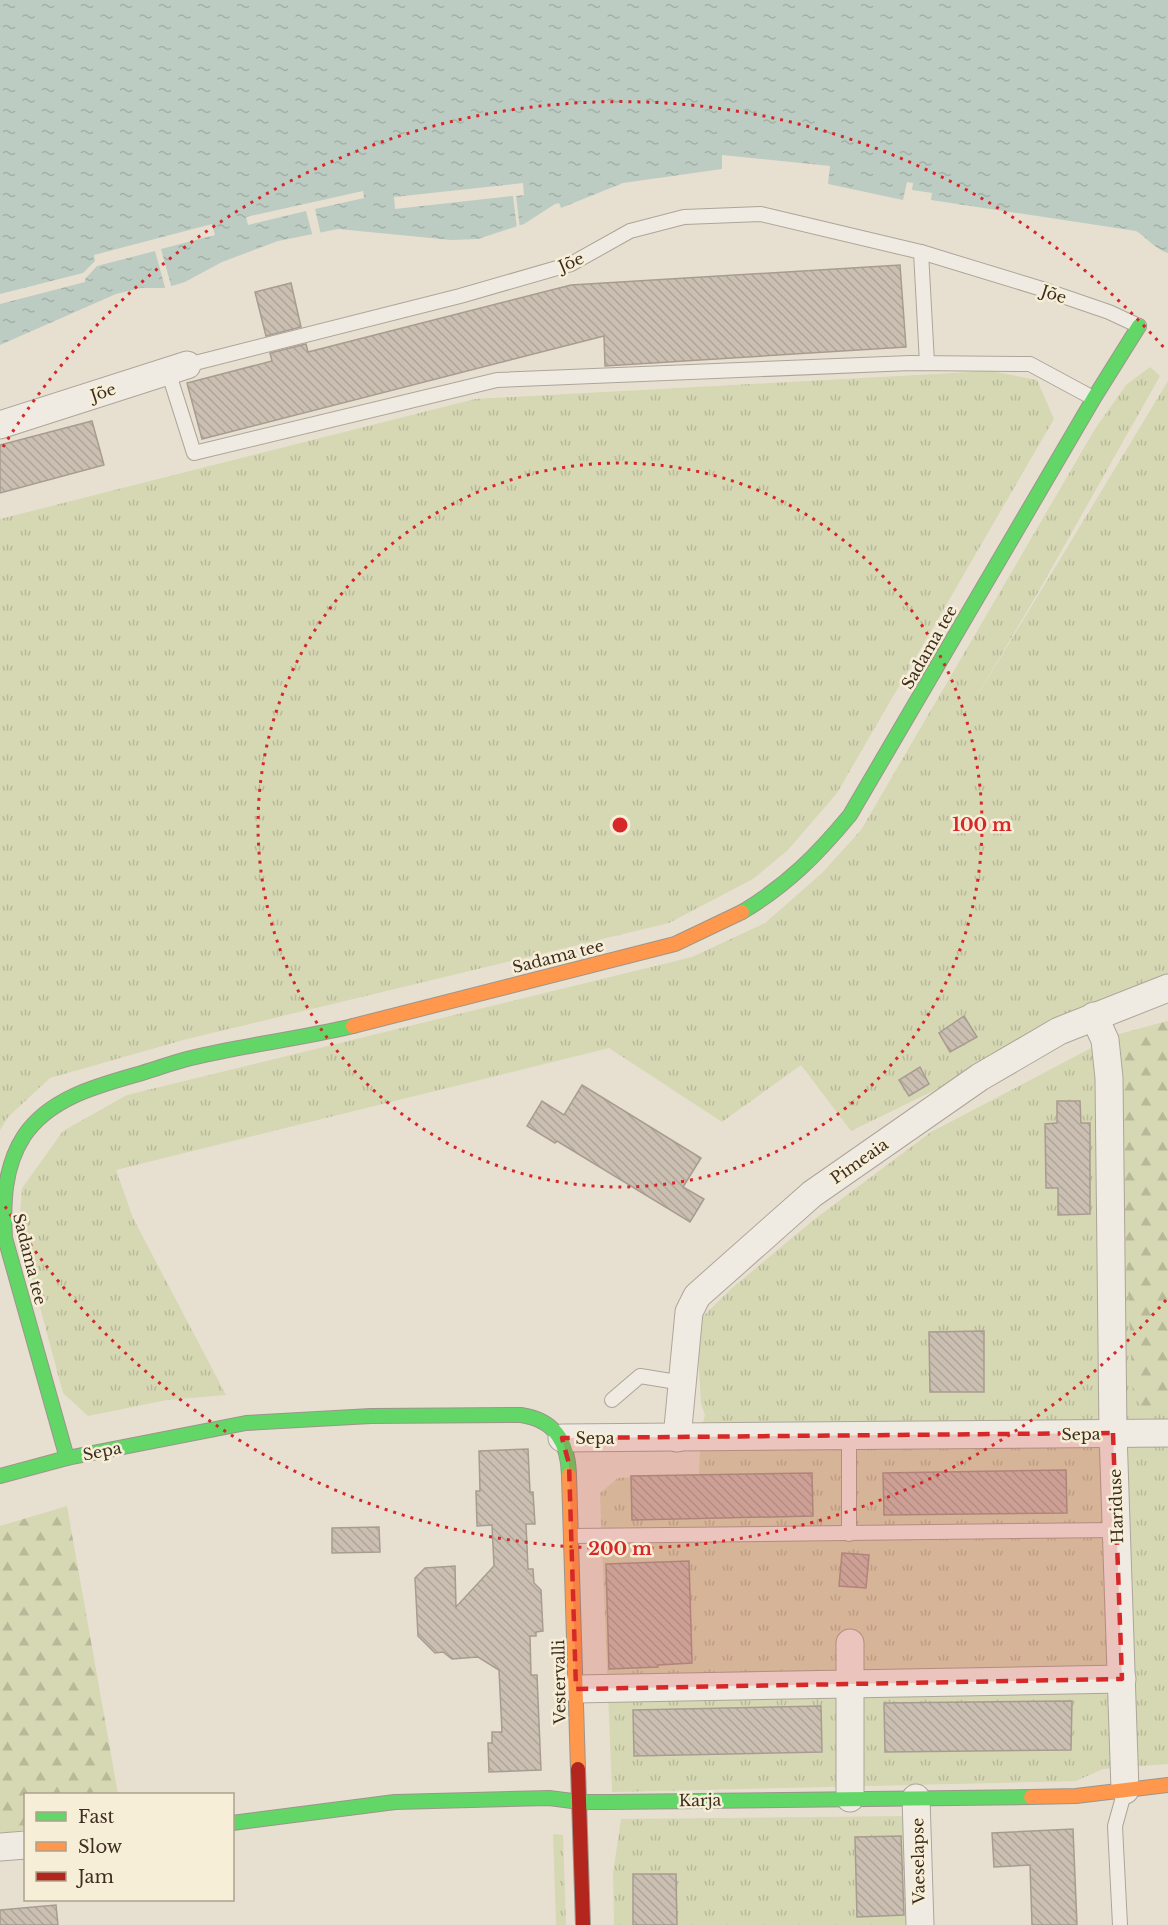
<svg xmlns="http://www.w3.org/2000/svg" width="1168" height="1925" font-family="'Libre Baskerville',serif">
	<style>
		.grass { fill: url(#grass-tufts) }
		.forest { fill: url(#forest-firs) }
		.water { fill: url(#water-ripples) }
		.pier { fill: #e7e0d1 }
		.building { fill: url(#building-back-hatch); stroke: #a89c90; stroke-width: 1.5 }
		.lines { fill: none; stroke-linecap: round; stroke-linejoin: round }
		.lane-casing { stroke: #ada599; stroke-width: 16 }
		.street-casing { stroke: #ada599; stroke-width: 29 }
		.fast-casing { stroke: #9c958a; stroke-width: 16 }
		.slow-casing { stroke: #9c958a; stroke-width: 16 }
		.jam-casing { stroke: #9c958a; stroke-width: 16 }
		.lane { stroke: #efebe3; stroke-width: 14 }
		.street { stroke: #efebe3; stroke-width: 27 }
		.fast { stroke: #63d668; stroke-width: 14 }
		.slow { stroke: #ff974d; stroke-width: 14 }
		.jam { stroke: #b3261e; stroke-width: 14 }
		.marked { fill: #d62828; fill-opacity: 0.2; stroke: #d62828; stroke-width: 4.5; stroke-dasharray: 12 8; stroke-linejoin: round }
		.ring { fill: none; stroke: #d62828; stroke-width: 3; stroke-dasharray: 3 6 }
		.labels { text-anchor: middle; stroke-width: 5; stroke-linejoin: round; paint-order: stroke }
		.street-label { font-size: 16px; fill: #3d2e20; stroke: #f7eed8 }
		.centre { fill: #d62828; stroke: #f7eed8; stroke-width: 3 }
		.ring-label { font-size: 18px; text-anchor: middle; font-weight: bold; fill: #d62828; stroke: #f7eed8; stroke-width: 5; stroke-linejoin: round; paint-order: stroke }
	</style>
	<defs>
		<pattern id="grass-tufts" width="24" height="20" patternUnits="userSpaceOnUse" patternTransform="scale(1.5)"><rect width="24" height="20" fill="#d6d7b3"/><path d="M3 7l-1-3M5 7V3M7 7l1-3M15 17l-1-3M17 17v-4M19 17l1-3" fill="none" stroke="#b9b99a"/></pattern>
		<pattern id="forest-firs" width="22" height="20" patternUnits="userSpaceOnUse" patternTransform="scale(1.5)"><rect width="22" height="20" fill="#d6d7b3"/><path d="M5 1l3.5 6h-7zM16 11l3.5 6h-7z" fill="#b9b99a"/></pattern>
		<pattern id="water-ripples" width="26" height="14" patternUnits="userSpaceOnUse" patternTransform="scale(1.5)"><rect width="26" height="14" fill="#bcccc2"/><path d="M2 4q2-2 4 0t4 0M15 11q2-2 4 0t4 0" fill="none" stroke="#a2b0a6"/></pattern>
		<pattern id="building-back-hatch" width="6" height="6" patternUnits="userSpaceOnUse" patternTransform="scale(1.5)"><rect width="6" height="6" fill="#cbbfb2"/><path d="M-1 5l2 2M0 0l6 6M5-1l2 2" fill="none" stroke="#afa499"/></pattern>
	</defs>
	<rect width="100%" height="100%" fill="#e7e0d1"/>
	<g class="grass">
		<path d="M1150,367L1160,376L1036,596L968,711L1168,381V980L1011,1053L851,1131L801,1065L722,1122L609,1048L116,1170L133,1218L226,1395L167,1400L88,1416L63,1393L19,1229L22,1188L63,1131L127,1095L692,957L765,923L822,873L861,830L1095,429L1126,385Z"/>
		<path d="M990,371L1037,380L1054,419L837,793L788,850L753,879L669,923L187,1039L50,1078L8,1117L0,1130V519L475,399Z"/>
		<path d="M1168,1021V1764L1103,1769L1076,1781L612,1792L600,1493L618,1478L699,1474L701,1430L705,1415L701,1403L696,1323L731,1289L811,1222L931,1132L1116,1035Z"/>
		<path d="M912,1816L913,1925H614L613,1873L621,1819Z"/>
		<path d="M553,1834L563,1835L566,1925H556Z"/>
	</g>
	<g class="forest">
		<path d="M1168,1021V1412L1146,1410L1133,1397L1116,1035Z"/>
		<path d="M67,1506L118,1794H26L25,1830L0,1833V1526Z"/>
	</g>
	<path class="water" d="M0,0H1168V253C1155,249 1147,238 1136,231L931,200L932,193L912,190L913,183L907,182L903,200L828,184L830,166L722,155V169L623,183L561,208L559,203L555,204L524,224L478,239L451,240L338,229L278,241L222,262L185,282L165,288H141L116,294L0,345Z"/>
	<g class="pier">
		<path d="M523,183L524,195L516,196L520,229H517L513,196L395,209L394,197Z"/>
		<path d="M363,191L364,198L315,209L321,235L313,237L306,211L248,225L246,217Z"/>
		<path d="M212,224L215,235L161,249L172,289L166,291L155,251L97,266L85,279V282L0,304V294L83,273L95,261L94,255Z"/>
	</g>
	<g class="building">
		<path d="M900,265L906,347L605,366L604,336L202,439L187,383L272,361L270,353L306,344L308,352L571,285Z"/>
		<path d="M291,283L301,327L266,336L255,292Z"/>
		<path d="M92,421L104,465L0,493V445Z"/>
		<path d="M964,1016L977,1037L950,1052L939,1033Z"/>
		<path d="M920,1067L929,1084L909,1096L899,1080Z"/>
		<path d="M582,1085L701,1158L683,1187L704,1199L690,1222L557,1141L555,1143L527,1126L542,1101L564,1115Z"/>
		<path d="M1057,1101H1080L1081,1123H1090V1214L1058,1215V1188H1046L1045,1124L1057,1123Z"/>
		<path d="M984,1331V1392H930L929,1332Z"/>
		<path d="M528,1449L530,1492H533L535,1524H526L528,1569H533L534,1583L541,1590L543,1631L536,1632V1636H530L531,1675H537L541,1770L489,1772L488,1743H492V1732H502L499,1670L478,1657L452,1659L443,1652L435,1653L418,1636L415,1578L425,1568L455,1566L456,1607L494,1566L492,1525L477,1526L476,1491H480L479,1451Z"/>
		<path d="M1066,1470L1067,1513L884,1515L883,1473Z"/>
		<path d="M812,1473L813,1516L632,1520L631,1476Z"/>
		<path d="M379,1527L380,1552L332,1553V1528Z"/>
		<path d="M842,1553L869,1555L866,1588L839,1586Z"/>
		<path d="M689,1561L692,1663L658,1665V1667L609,1669L606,1564Z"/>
		<path d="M1072,1701L1071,1750L885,1752L884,1703Z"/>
		<path d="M821,1706L822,1752L634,1756L633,1710Z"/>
		<path d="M1073,1829L1077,1925H1032L1030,1865L994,1867L992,1833Z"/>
		<path d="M901,1836L904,1915L857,1917L855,1837Z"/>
		<path d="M633,1874H676L677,1925H633Z"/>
		<path d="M56,1905L58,1925H0V1910Z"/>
	</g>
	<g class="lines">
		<defs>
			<g id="lane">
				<path d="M921,252L927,363"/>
				<path d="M187,365L460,296L571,264L630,231L684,217L761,214L921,252L1042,289L1109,312L1139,326"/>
				<path d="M168,371L194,453L497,380L911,363L1030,364L1093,398"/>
				<path d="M612,1400L640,1376L683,1383"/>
				<path d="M849,1534V1437"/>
				<path d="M572,1536L1117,1530"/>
				<path d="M1120,1925L1115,1826L1125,1790"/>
			</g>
			<g id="street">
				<path d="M0,425L187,365"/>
				<path d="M1094,1016L1105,1040L1109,1078L1113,1433L1125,1790"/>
				<path d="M562,1438L1168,1433"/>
				<path d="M677,1438L689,1312L697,1296L812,1194L980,1077L1059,1031L1168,988"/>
				<path d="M576,1689L1122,1679"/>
				<path d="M850,1798V1643"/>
				<path d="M916,1798L920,1925"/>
				<path d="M0,1847L26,1845"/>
			</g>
			<g id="fast">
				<path d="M742,912C787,885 817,855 850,815L1094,398L1139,326"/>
				<path d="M67,1458L5,1238C3,1203 4,1167 24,1136C50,1097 100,1085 142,1073C159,1068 174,1062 191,1058C244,1045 299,1039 353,1026"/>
				<path d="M0,1476L67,1458L246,1423L371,1416L521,1415C555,1420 568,1442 569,1475"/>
				<path d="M232,1823L395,1802L549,1798L580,1802H610L1031,1797"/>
			</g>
			<g id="slow">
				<path d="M353,1026L675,944L742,912"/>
				<path d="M569,1475L578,1769"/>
				<path d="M1031,1797L1076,1796L1168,1785"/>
			</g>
			<path id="jam" d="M578,1769L583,1925"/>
		</defs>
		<use href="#lane" class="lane-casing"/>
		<use href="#street" class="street-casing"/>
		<use href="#fast" class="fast-casing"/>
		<use href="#slow" class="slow-casing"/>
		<use href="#jam" class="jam-casing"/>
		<use href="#lane" class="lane"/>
		<use href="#street" class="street"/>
		<use href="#fast" class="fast"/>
		<use href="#slow" class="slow"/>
		<use href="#jam" class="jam"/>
	</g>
	<path class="marked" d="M1113,1433L1122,1679L576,1689L569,1464L562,1438Z"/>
	<g class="ring">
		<circle cx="620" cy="825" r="362"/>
		<path d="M1166 1300A724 724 0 0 1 3 1203M3 447A724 724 0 0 1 1166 350"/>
	</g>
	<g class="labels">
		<g class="street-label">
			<text transform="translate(571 262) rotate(-23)" y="6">Jõe</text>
			<text transform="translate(1054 294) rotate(18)" y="6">Jõe</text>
			<text transform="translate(103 392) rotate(-18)" y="6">Jõe</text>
			<text transform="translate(929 647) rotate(-60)" y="6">Sadama tee</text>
			<text transform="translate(558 956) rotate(-14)" y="6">Sadama tee</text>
			<text transform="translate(859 1161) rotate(-35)" y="6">Pimeaia</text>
			<text transform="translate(30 1259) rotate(76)" y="6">Sadama tee</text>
			<text transform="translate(1081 1434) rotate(-1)" y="6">Sepa</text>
			<text x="595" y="1444">Sepa</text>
			<text transform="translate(102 1451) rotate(-11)" y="6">Sepa</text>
			<text transform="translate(1116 1506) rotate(-92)" y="6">Hariduse</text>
			<text transform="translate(559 1682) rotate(-91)" y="6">Vestervalli</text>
			<text transform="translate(700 1800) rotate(-1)" y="6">Karja</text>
			<text transform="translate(918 1861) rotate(-91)" y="6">Vaeselapse</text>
		</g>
	</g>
	<circle cx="620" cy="825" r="9" class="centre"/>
	<g class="ring-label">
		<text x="982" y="831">100 m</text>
		<text x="620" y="1555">200 m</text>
	</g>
	<rect x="24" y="1793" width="210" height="108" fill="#f7eed8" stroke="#ada18e" stroke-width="1.5"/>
	<rect x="36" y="1812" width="30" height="9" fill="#63d668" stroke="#ada18e" stroke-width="1.5"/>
	<text x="78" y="1823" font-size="18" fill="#3d2e20">Fast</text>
	<rect x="36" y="1842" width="30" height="9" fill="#ff974d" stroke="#ada18e" stroke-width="1.5"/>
	<text x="78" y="1853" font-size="18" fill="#3d2e20">Slow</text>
	<rect x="36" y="1872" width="30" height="9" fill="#b3261e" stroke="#ada18e" stroke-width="1.5"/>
	<text x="78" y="1883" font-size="18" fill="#3d2e20">Jam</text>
</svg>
